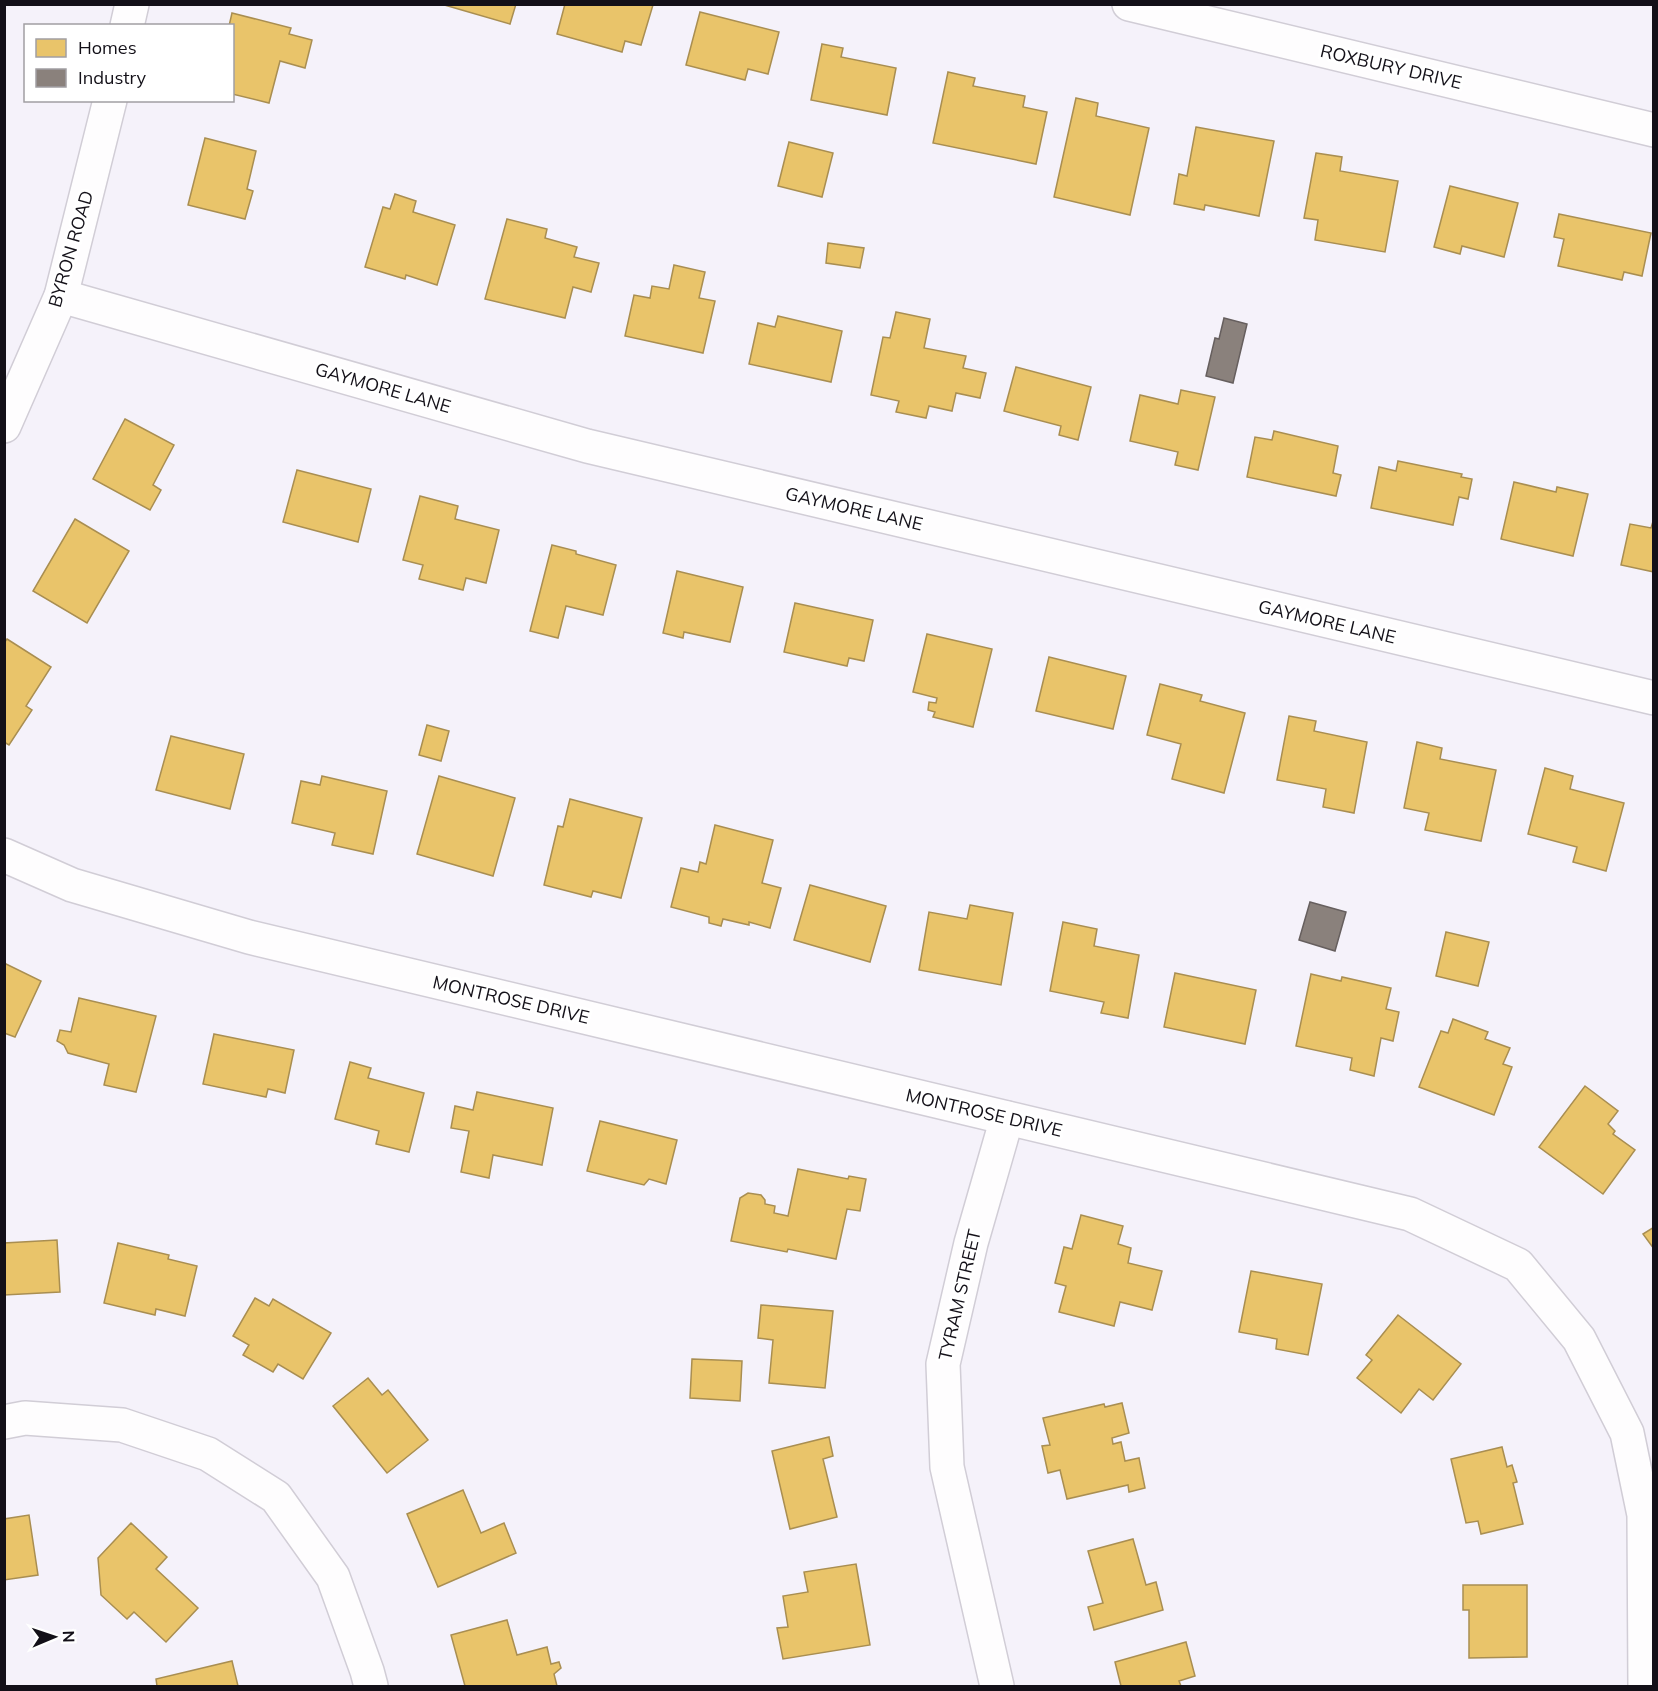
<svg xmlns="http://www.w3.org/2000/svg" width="1658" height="1691" font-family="Mulish,sans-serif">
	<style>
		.homes { fill: #e9c46a; stroke: #a98e51; stroke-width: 1.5 }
		.industry { fill: #8a817c; stroke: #665f5e; stroke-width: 1.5 }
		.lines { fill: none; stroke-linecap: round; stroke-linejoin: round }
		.minor-casing { stroke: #d1cdd6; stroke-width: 36 }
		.minor { stroke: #fefdfe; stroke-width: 33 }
		.labels { text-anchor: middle; stroke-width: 6; stroke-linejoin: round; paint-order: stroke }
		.street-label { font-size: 18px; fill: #131018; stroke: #fff }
	</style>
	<rect width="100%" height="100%" fill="#f5f2fa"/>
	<g class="homes">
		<path d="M441,4H516L510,24Z"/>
		<path d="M565,4H653V5L641,45L625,41L622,52L557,34Z"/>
		<path d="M700,12L779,32L768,74L748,69L745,80L686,65Z"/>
		<path d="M232,13L291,28L289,34L312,40L305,68L280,61L269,103L232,94V26H229Z"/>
		<path d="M822,44L843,48L841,57L896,68L887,115L811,100Z"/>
		<path d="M948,72L975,78L973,86L1025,96L1023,107L1047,112L1036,164L933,143Z"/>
		<path d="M1076,98L1098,103L1096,116L1149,128L1130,215L1054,197Z"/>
		<path d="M1196,127L1274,141L1259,216L1205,205L1204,210L1174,204L1179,174L1187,176Z"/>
		<path d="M205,138L256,151L247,189L253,191L245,219L188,205Z"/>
		<path d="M789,142L833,153L822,197L778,186Z"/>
		<path d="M1316,153L1342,157L1340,171L1398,181L1385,252L1315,240L1318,220L1304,218Z"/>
		<path d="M1450,186L1518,203L1504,257L1462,246L1460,254L1434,247Z"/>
		<path d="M395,194L416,201L413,212L455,225L437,285L406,275L405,279L365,267L383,207L390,209Z"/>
		<path d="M1559,214L1651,233L1642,276L1624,272L1622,280L1558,266L1564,239L1554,237Z"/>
		<path d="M507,219L547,229L545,238L577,247L574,257L599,263L591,292L573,287L565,318L485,299Z"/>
		<path d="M828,243L864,248L860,268L826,263Z"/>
		<path d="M674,265L705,272L699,298L715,301L703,353L625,336L634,295L650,298L652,286L669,289Z"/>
		<path d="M896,312L930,319L924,348L966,356L963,368L986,373L980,398L956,393L952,411L929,406L926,418L896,412L899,401L871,395L883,337L890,338Z"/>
		<path d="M778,316L842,331L831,382L749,364L758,323L775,327Z"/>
		<path d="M1016,367L1091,387L1078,440L1059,435L1061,426L1004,411Z"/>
		<path d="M1181,390L1215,397L1198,470L1175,465L1178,452L1130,441L1140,395L1178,404Z"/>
		<path d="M125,419L174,445L153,485L161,490L150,510L93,479Z"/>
		<path d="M1274,431L1338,446L1333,473L1341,475L1336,496L1247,477L1255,437L1272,440Z"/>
		<path d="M1398,461L1462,474L1461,477L1472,479L1468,499L1459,497L1453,525L1371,508L1379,467L1396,471Z"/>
		<path d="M297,470L371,489L358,542L283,522Z"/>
		<path d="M1514,482L1556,492L1557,487L1588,494L1573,556L1501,539Z"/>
		<path d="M420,496L458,506L455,519L499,530L486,583L466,578L463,590L419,579L423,565L403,560Z"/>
		<path d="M1654,518V572L1621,565L1630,524L1651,528Z"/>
		<path d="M75,519L129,551L87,623L33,591Z"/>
		<path d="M552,545L576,551V554L616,565L603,615L566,606L558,638L530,631Z"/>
		<path d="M677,571L743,587L730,642L684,632L683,638L663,633Z"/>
		<path d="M795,603L873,620L864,661L849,658L847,666L784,652Z"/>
		<path d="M927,634L992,649L973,727L933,717L935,712L928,710L929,702L936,703L937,698L913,692Z"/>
		<path d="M7,639L51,667L26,706L32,710L9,745L4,742V643Z"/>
		<path d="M1049,657L1126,676L1113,729L1036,711Z"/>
		<path d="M1160,684L1202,695L1200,701L1245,713L1224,793L1172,779L1181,744L1147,735Z"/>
		<path d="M1289,716L1316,721L1314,731L1367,742L1354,813L1323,807L1326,789L1277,780Z"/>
		<path d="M427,725L449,731L441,761L419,755Z"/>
		<path d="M171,736L244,754L230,809L156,790Z"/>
		<path d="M1417,742L1442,748L1440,759L1496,770L1481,841L1425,830L1429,813L1404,808Z"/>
		<path d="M1545,768L1573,776L1570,789L1624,803L1606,871L1573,862L1577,847L1528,834Z"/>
		<path d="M322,776L387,791L373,854L332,845L335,833L292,823L301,781L320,785Z"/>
		<path d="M439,776L515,798L493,876L417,854Z"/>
		<path d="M570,799L642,818L621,898L593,891L591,897L544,885L558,826L563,827Z"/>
		<path d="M715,825L773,840L762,883L781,888L770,928L749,922V925L723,919L721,926L709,923V917L671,907L681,868L698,872L700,862L706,864Z"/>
		<path d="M810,885L886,906L870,962L794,940Z"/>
		<path d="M970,905L1013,913L1001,985L919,970L929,912L967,919Z"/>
		<path d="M1063,922L1097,929L1094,946L1139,955L1128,1018L1101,1013L1104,1002L1050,991Z"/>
		<path d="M1446,932L1489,942L1478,986L1436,976Z"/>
		<path d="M4,963L41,981L15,1037L4,1033Z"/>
		<path d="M1175,973L1256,990L1245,1044L1164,1027Z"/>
		<path d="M1311,974L1341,981L1342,977L1391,988L1386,1009L1399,1012L1393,1041L1381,1038L1374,1076L1350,1070L1352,1058L1296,1046Z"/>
		<path d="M79,998L156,1016L136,1092L104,1085L109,1064L68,1053L64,1045L57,1041L60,1030L71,1032Z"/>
		<path d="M1453,1019L1488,1032L1485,1039L1510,1048L1503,1064L1512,1067L1494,1115L1419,1087L1441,1031L1448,1033Z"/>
		<path d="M214,1034L294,1050L285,1093L268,1089L266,1097L203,1084Z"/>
		<path d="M350,1062L371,1068L368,1078L424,1093L409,1152L376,1144L379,1131L335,1119Z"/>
		<path d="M1585,1086L1618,1111L1608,1124L1615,1131L1613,1134L1635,1150L1603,1194L1539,1147Z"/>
		<path d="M477,1092L553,1108L542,1165L493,1155L489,1178L461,1172L469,1131L451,1128L455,1106L473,1110Z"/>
		<path d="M600,1121L677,1140L666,1184L649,1179L644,1185L587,1171Z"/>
		<path d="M798,1169L848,1179L849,1176L866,1179L860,1211L847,1209L836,1259L788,1249L787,1252L731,1241L740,1198L748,1193L761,1195L765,1200V1204L775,1206L774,1213L788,1216Z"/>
		<path d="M1081,1215L1123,1226L1118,1244L1131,1248L1128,1263L1162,1271L1152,1310L1120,1302L1114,1326L1059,1312L1066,1286L1055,1283L1064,1247L1072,1249Z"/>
		<path d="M1654,1227V1249L1643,1234Z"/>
		<path d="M57,1240L60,1292L4,1295V1243Z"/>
		<path d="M118,1243L169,1255L168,1259L197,1266L185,1316L156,1309L155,1315L104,1303Z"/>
		<path d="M1251,1271L1322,1284L1308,1355L1276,1349L1277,1339L1239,1332Z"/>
		<path d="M255,1298L269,1306L273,1299L331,1333L303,1379L278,1364L273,1372L243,1355L249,1345L233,1336Z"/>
		<path d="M761,1305L833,1311L825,1388L769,1383L773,1340L758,1338Z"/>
		<path d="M1398,1315L1461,1364L1433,1400L1419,1389L1401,1413L1357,1378L1372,1360L1366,1355Z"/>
		<path d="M692,1359L742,1361L740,1401L690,1398Z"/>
		<path d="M368,1378L382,1395L388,1390L428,1440L387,1473L333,1406Z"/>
		<path d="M1122,1403L1129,1433L1112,1438L1113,1444L1121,1442L1125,1461L1139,1458L1145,1488L1129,1492L1128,1485L1067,1499L1060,1470L1048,1473L1042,1446L1050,1445L1043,1418L1104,1404L1105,1407Z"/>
		<path d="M829,1437L833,1456L823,1459L837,1517L790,1529L772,1451Z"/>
		<path d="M1502,1447L1507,1467L1512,1465L1517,1482L1513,1483L1523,1524L1481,1534L1478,1521L1466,1523L1451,1459Z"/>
		<path d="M463,1490L481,1533L504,1523L516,1553L438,1587L407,1514Z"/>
		<path d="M29,1515L38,1575L4,1580V1519Z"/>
		<path d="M131,1523L167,1557L156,1569L198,1608L166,1642L134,1612L127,1619L101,1595L98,1558Z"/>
		<path d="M1133,1539L1146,1585L1156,1582L1163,1610L1094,1630L1088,1607L1103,1603L1088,1551Z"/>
		<path d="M856,1564L870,1645L783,1659L777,1628L788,1627L783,1596L808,1592L804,1572Z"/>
		<path d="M1463,1585H1527V1657L1469,1658V1610H1463Z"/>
		<path d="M507,1620L517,1655L547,1647L551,1664L559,1662L561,1668L554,1674L557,1686H465L451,1635Z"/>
		<path d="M1186,1642L1195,1676L1179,1681L1181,1686H1121L1115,1662Z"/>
		<path d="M232,1661L238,1686H157L156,1679Z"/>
	</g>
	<g class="industry">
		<path d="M1224,318L1247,324L1233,383L1206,376L1215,338L1219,339Z"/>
		<path d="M1310,902L1346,912L1335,951L1299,940Z"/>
	</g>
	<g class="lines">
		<defs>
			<g id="minor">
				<path d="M1129,4L1654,130"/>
				<path d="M127,26L132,4"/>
				<path d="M61,296L587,446L1654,698"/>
				<path d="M4,426L61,296L110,100"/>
				<path d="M4,855L72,885L249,937L1410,1214L1518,1265L1579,1339L1627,1433L1644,1515L1645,1686"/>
				<path d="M4,1422L25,1418L122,1425L208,1454L276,1497L333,1577L367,1671L371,1686"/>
				<path d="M997,1686L947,1467L943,1364L971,1243L1007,1118"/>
			</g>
		</defs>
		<use href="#minor" class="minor-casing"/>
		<use href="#minor" class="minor"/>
	</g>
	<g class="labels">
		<g class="street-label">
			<text transform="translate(1391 67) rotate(13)" y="6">ROXBURY DRIVE</text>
			<text transform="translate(71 249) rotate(-74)" y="6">BYRON ROAD</text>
			<text transform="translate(383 388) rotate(16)" y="6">GAYMORE LANE</text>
			<text transform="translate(854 509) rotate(13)" y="6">GAYMORE LANE</text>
			<text transform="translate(1327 622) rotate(13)" y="6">GAYMORE LANE</text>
			<text transform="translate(511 1000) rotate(13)" y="6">MONTROSE DRIVE</text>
			<text transform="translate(984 1113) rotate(13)" y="6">MONTROSE DRIVE</text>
			<text transform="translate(960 1295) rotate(-77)" y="6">TYRAM STREET</text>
		</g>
	</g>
	<rect width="1658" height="1691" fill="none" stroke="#131018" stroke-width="12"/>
	<rect x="24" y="24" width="210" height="78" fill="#ffffff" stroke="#a19fa3" stroke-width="1.5"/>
	<rect x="36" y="39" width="30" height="18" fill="#e9c46a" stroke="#a19fa3" stroke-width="1.5"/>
	<text x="78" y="54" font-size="18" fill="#131018">Homes</text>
	<rect x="36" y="69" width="30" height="18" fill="#8a817c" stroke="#a19fa3" stroke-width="1.5"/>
	<text x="78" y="84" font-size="18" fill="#131018">Industry</text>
	<g transform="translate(54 1637) rotate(88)" stroke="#ffffff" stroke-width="4.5" paint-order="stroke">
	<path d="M0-4.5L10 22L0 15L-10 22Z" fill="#131018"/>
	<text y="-9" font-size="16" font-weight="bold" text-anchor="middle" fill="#131018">N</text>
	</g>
</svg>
